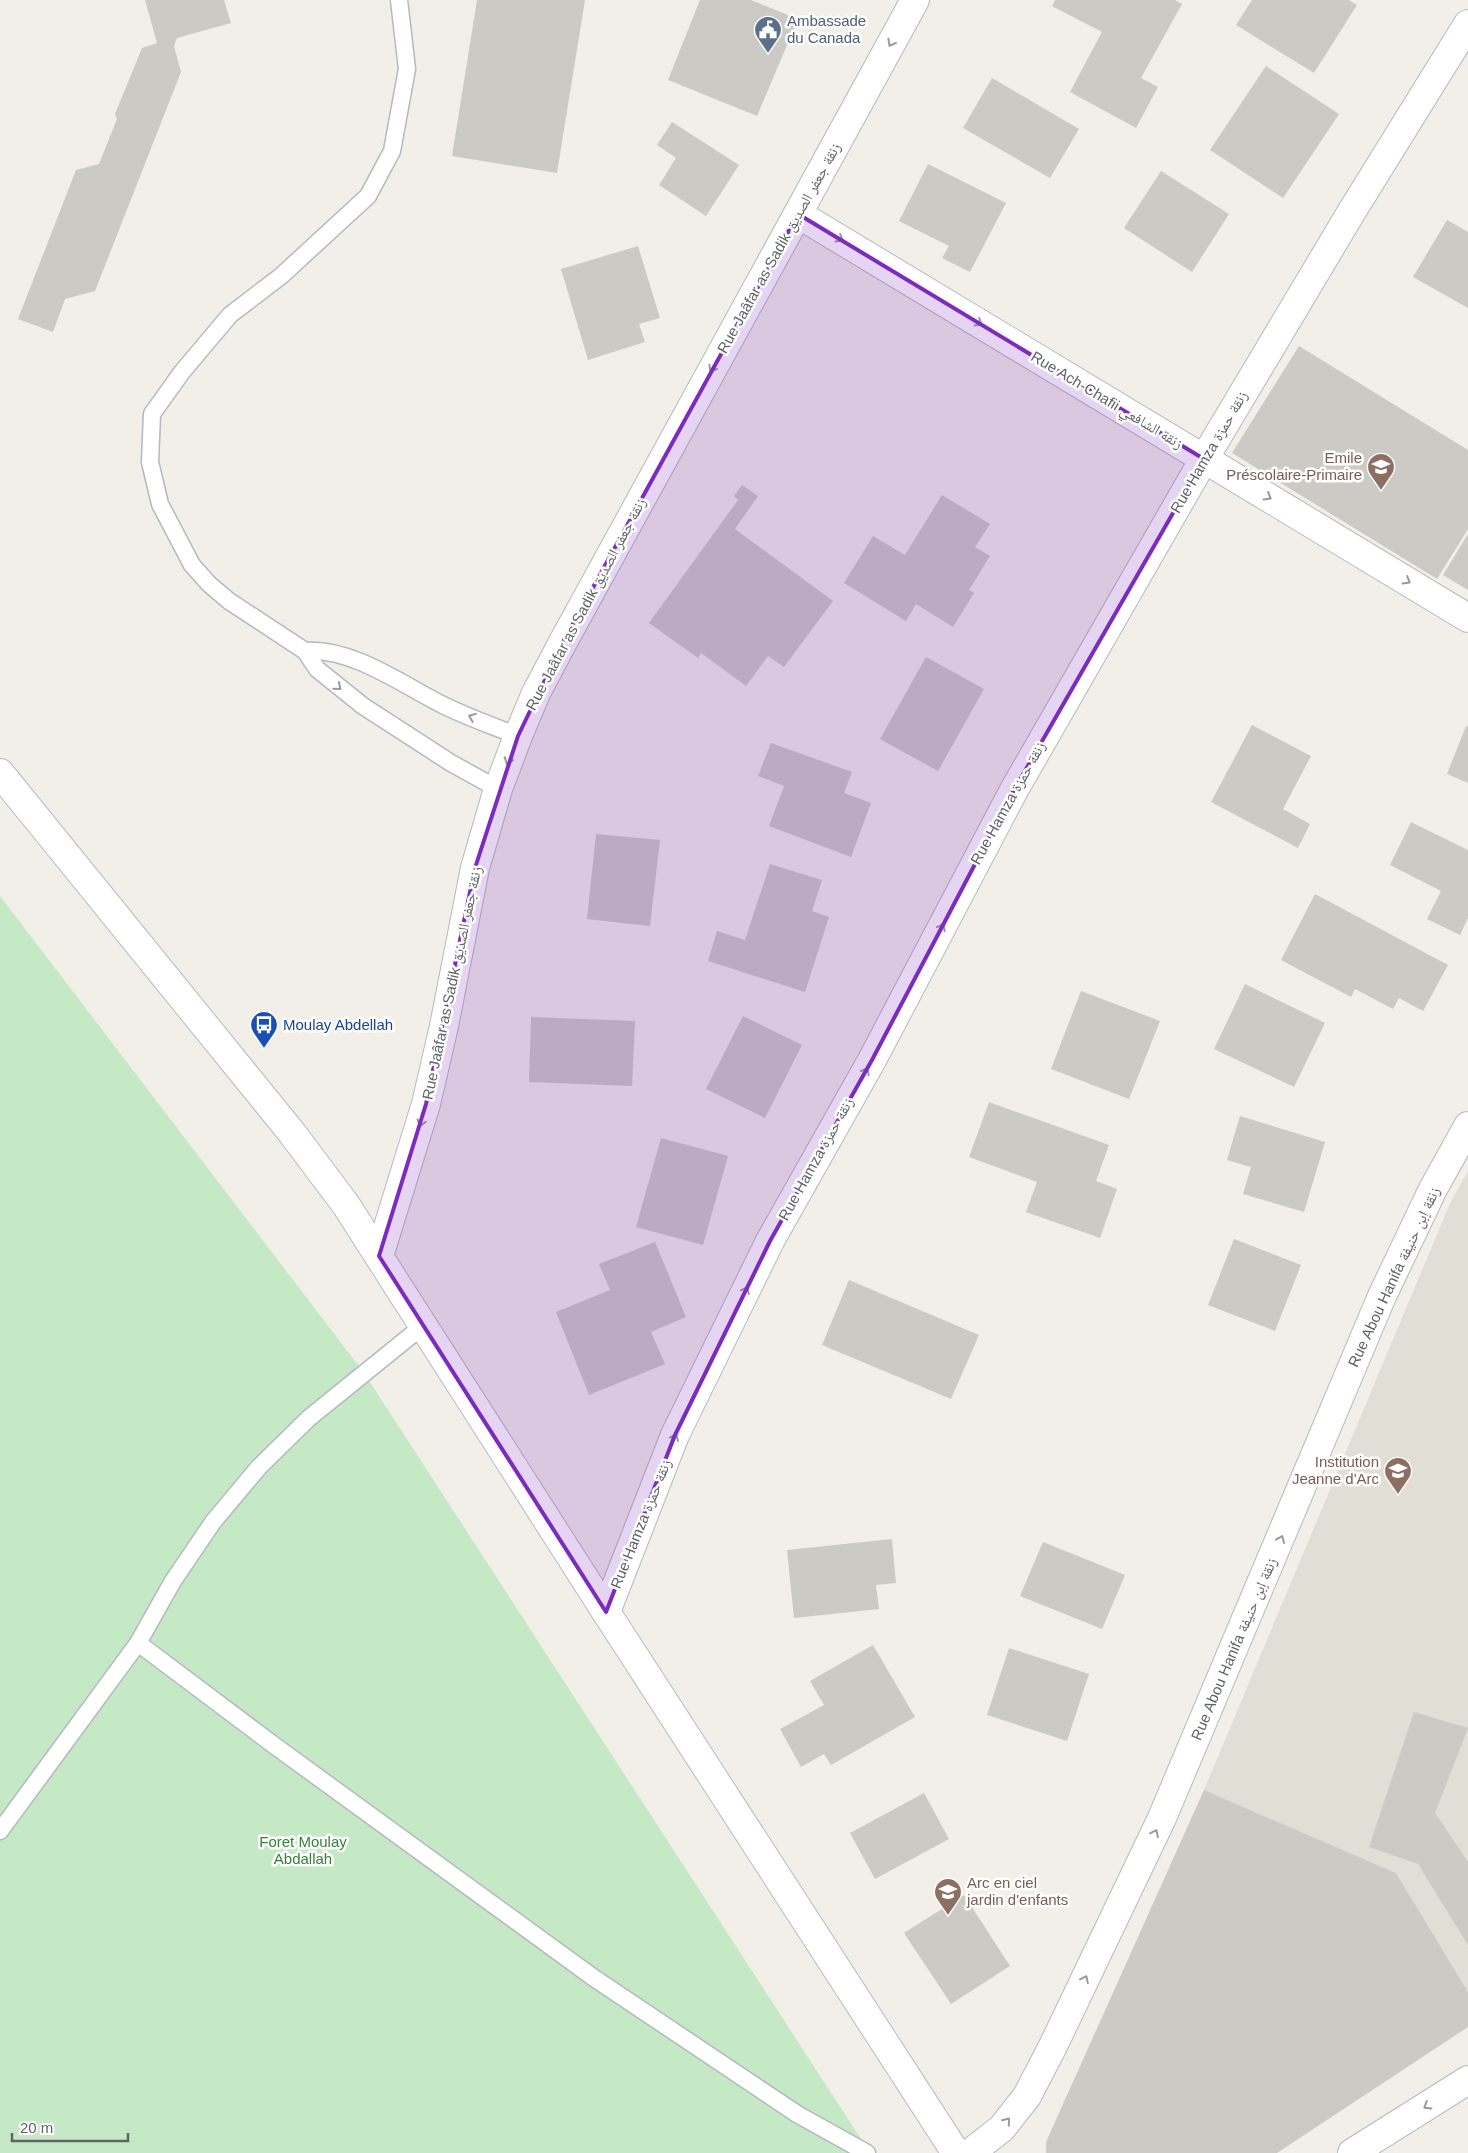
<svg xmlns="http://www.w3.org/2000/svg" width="1468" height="2153" font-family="Helvetica,'Noto Naskh Arabic',sans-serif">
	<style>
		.education { fill: #e1ded6 }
		.green { fill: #c5e8c5 }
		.building { fill: #cccac5 }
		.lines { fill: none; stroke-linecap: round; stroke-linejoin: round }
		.lane-casing { stroke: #b5b8bc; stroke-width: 19 }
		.street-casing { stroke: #b5b8bc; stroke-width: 30 }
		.secondary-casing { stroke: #b6babf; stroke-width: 30 }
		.lane { stroke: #fff; stroke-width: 16 }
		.street { stroke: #fff; stroke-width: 28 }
		.secondary { stroke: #fff; stroke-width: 28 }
		.oneway { stroke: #979a9d }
		.marked { fill: #7b2cbf; fill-opacity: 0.2; stroke: #7b2cbf; stroke-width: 4; stroke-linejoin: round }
		.labels { text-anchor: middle; stroke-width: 5; stroke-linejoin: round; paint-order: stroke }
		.service-label { font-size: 15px; fill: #4e5e75; stroke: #fff; text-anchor: start }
		.street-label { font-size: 15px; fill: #5f6368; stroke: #fff }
		.education-label { font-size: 15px; fill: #785e54; stroke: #fff; text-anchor: end }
		.transit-label { font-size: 15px; fill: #164399; stroke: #fff; text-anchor: start }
		.park-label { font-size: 15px; fill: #348238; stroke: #fff }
	</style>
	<rect width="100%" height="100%" fill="#f1efe8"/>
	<path class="education" d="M1468,1171V1992L1396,1873L1204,1790L1451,1201Z"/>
	<path class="green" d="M0,896L364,1373L870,2153H0Z"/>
	<g class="building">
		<path d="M145,0H224L231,23L177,38L174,46L181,72L95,291L65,299L53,332L18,319L76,170L99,164L117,119L115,114L142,48L157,43Z"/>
		<path d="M477,0H585L557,173L452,156Z"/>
		<path d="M700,0H751L798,19L757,116L668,80Z"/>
		<path d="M1055,0H1175L1182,4L1141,78L1158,87L1136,128L1070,92L1102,32L1052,6Z"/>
		<path d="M1252,0H1349L1357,5L1314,73L1236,25Z"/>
		<path d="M1266,66L1339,114L1283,198L1210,150Z"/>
		<path d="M992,78L1079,129L1050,178L963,128Z"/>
		<path d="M672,122L739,165L706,216L659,185L676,158L657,145Z"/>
		<path d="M928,164L1006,203L970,272L942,258L949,246L899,221Z"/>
		<path d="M1161,171L1229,214L1192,272L1124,228Z"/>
		<path d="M1447,220L1468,232V308L1413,277Z"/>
		<path d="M638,246L660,318L639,324L645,342L588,360L561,269Z"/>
		<path d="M1299,346L1468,450V529L1437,579L1232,453Z"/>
		<path d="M742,485L758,496L735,529L833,601L784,667L768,656L746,686L701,653L698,658L649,623L738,500L734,496Z"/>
		<path d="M942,495L990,524L975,547L990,556L969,590L974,593L953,627L916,604L906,621L844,583L873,536L905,555Z"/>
		<path d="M1468,534V590L1443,575Z"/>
		<path d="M926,657L984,689L938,771L880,739Z"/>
		<path d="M1252,725L1311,756L1283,809L1310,824L1298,848L1211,802Z"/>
		<path d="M1466,726L1468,727V783L1447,774Z"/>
		<path d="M771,743L852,772L844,793L871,803L851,857L769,826L784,786L758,776Z"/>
		<path d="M1411,822L1468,850V918L1460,935L1427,919L1441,891L1390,865Z"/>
		<path d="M596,834L660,840L650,926L587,919Z"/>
		<path d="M770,864L822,880L812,911L829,917L805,992L708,961L717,931L745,940Z"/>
		<path d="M1315,894L1448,965L1423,1011L1399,998L1393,1009L1355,989L1351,997L1281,960Z"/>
		<path d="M1245,984L1325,1023L1294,1087L1214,1049Z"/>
		<path d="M1081,991L1160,1021L1129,1099L1051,1069Z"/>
		<path d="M743,1016L802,1045L765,1118L706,1089Z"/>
		<path d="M531,1017L635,1021L632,1086L529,1082Z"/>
		<path d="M989,1102L1109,1145L1096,1181L1117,1189L1100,1238L1026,1212L1037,1182L969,1157Z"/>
		<path d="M1240,1116L1325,1142L1304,1212L1243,1194L1251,1167L1227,1160Z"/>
		<path d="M661,1138L728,1156L703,1245L636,1227Z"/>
		<path d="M1234,1239L1301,1265L1275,1331L1208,1305Z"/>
		<path d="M655,1242L686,1317L651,1332L665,1364L589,1395L556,1312L610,1290L599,1264Z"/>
		<path d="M849,1280L979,1335L951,1399L822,1345Z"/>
		<path d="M892,1539L896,1583L876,1585L879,1609L794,1618L787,1550Z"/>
		<path d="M1043,1542L1125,1575L1102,1629L1020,1596Z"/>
		<path d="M873,1645L915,1717L831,1765L824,1754L801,1767L780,1729L824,1705L810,1681Z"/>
		<path d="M1009,1648L1089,1674L1067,1741L987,1715Z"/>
		<path d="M1414,1712L1468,1728L1435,1813L1468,1862V1945L1418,1864L1369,1847Z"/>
		<path d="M1204,1790L1396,1873L1468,1992V2027L1277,2153H1046V2142Z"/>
		<path d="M924,1793L949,1839L875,1879L850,1833Z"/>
		<path d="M964,1895L1010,1966L951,2004L904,1933Z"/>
	</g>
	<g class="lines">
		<defs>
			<g id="lane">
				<path d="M399,0L407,69L392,151L368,196L281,276L230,315L182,372L152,414L150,462L160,504L192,565L209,584L229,601L305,651L317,669L363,706L451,763L498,789"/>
				<path d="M305,651C351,647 403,685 443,705C467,717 493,726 518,736"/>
				<path d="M138,1643L275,1746L594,1978L797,2114L867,2153"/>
				<path d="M0,1831L138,1643L173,1581L213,1522L259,1467L309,1418L424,1325"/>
			</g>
			<g id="street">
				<path d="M798,214L1468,618"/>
				<path d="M379,1256L426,1104L444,1026L475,868L498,789L518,736L536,693L563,642L915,0"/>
				<path d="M606,1612L675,1435L770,1241L872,1060L1014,790L1204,459L1352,211L1468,24"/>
				<path d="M970,2153L1002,2128L1027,2096L1053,2046L1162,1818L1382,1296L1433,1189L1468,1126"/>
				<path d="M1352,2153L1468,2080"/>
			</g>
			<path id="secondary" d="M0,773L292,1133L346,1205L606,1612L956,2153"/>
		</defs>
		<use href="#lane" class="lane-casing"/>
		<use href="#street" class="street-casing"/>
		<use href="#secondary" class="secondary-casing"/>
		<use href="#lane" class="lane"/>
		<use href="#street" class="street"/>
		<use href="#secondary" class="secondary"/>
	</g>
	<defs><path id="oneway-chevron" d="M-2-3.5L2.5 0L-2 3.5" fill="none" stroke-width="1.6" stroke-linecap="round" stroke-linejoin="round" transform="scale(1.25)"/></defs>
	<g class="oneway">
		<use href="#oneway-chevron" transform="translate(891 43) rotate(119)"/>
		<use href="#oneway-chevron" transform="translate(840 239) rotate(31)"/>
		<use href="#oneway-chevron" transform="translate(979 323) rotate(31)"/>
		<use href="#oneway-chevron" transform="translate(712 369) rotate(119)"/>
		<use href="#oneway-chevron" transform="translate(1268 497) rotate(31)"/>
		<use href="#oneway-chevron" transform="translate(1407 581) rotate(31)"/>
		<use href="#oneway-chevron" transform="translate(338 687) rotate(40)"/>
		<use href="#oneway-chevron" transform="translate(472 717) rotate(-158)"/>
		<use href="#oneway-chevron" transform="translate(508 761) rotate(110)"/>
		<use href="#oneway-chevron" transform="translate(942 927) rotate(-62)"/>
		<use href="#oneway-chevron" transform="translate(866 1071) rotate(-61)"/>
		<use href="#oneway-chevron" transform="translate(421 1123) rotate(106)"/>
		<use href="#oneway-chevron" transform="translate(746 1290) rotate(-64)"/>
		<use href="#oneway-chevron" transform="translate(675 1437) rotate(-67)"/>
		<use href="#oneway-chevron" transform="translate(1281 1539) rotate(-67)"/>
		<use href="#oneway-chevron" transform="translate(1155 1833) rotate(-64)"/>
		<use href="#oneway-chevron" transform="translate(1085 1979) rotate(-64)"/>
		<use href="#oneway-chevron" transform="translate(1427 2106) rotate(148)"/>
		<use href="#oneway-chevron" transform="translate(1007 2121) rotate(-51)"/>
	</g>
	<path class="marked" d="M798,214L1204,459L1014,790L872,1060L770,1241L675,1435L606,1612L379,1256L426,1104L475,868L518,736L563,642Z"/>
	<defs>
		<symbol id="civic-pin" viewBox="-11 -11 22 30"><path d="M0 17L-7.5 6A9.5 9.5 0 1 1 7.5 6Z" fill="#5c6f8a" stroke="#fff"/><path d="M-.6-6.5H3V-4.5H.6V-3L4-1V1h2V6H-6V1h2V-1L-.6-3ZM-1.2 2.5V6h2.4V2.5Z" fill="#fff"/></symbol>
		<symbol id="school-pin" viewBox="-11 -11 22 30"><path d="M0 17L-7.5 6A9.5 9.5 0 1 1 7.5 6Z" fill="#8d6e63" stroke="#fff"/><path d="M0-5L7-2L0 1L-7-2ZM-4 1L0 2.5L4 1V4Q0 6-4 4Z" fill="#fff"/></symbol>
		<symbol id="bus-pin" viewBox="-11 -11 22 30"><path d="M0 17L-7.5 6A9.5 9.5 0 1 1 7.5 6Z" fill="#1a4fb4" stroke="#fff"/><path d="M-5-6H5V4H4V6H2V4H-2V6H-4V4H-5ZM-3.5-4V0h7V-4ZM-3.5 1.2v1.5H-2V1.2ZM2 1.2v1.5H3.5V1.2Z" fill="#fff"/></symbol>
	</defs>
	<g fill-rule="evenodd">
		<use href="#civic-pin" x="752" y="14" width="32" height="43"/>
		<use href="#school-pin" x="1365" y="451" width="32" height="43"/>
		<use href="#bus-pin" x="248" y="1009" width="32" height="43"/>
		<use href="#school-pin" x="1382" y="1455" width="32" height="43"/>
		<use href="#school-pin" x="932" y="1876" width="32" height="43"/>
	</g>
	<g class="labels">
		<g class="service-label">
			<text x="787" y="26">Ambassade<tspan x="787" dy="17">du Canada</tspan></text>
		</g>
		<g class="street-label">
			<text transform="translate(779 248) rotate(-61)" y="5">Rue Jaâfar as Sadik زنقة جعفر الصديق</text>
			<text transform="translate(1107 400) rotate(31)" y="5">Rue Ach-Chafii زنقة الشافعي</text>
			<text transform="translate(1209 452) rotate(-60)" y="5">Rue Hamza زنقة حمزة</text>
			<text transform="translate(586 604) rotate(-62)" y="5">Rue Jaâfar as Sadik زنقة جعفر الصديق</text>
			<text transform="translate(1008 803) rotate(-61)" y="5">Rue Hamza زنقة حمزة</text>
			<text transform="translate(452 983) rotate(-78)" y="5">Rue Jaâfar as Sadik زنقة جعفر الصديق</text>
			<text transform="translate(816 1159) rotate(-61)" y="5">Rue Hamza زنقة حمزة</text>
			<text transform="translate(1394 1277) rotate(-65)" y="5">Rue Abou Hanifa زنقة اٍبن حنيفة</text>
			<text transform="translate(641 1524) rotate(-68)" y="5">Rue Hamza زنقة حمزة</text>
			<text transform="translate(1234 1649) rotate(-67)" y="5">Rue Abou Hanifa زنقة اٍبن حنيفة</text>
		</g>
		<g class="education-label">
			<text x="1362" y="463">Emile<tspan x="1362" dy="17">Préscolaire-Primaire</tspan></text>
			<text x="1379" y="1467">Institution<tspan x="1379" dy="17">Jeanne d'Arc</tspan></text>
			<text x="967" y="1888" text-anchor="start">Arc en ciel<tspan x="967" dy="17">jardin d'enfants</tspan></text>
		</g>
		<g class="transit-label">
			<text x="283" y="1030">Moulay Abdellah</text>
		</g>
		<g class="park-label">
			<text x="303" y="1847">Foret Moulay<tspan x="303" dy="17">Abdallah</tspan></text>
		</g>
	</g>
	<path d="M12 2133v8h116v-8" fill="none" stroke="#5f6368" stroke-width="2.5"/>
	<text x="20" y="2133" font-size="15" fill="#5f6368" stroke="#ffffff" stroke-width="4" paint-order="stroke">20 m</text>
</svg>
